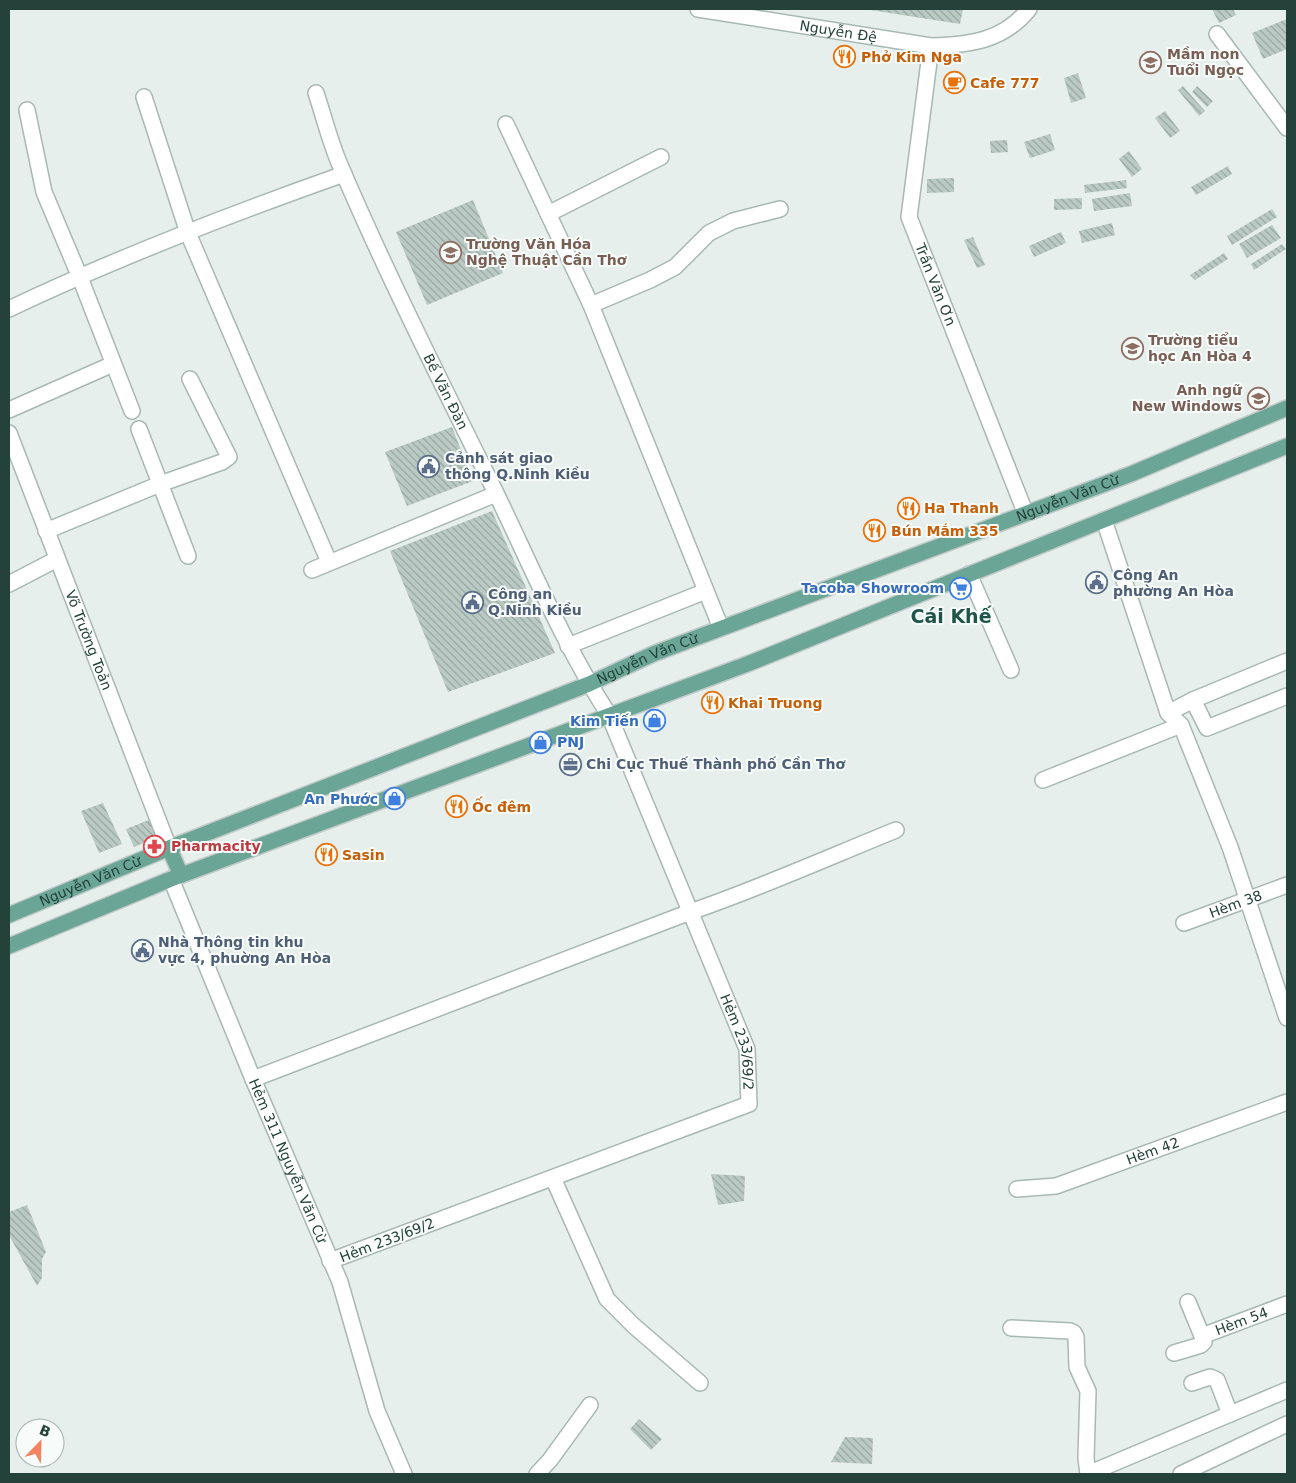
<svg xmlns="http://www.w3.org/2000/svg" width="1296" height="1483" font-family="'DejaVu Sans',sans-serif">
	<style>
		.building { fill: url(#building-back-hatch) }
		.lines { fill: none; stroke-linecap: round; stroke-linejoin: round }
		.minor-casing { stroke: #a8b8b2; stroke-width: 18 }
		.major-casing { stroke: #c2cac8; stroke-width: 18 }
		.minor { stroke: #fff; stroke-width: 15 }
		.major { stroke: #6aa596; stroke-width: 15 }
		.labels { text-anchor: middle; stroke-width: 4; stroke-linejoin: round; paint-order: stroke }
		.street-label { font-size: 14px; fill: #24423a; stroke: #f7fbf9 }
		.education-label { font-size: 14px; font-weight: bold; fill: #785e54; stroke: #f7fbf9; text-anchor: start }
		.food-label { font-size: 14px; font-weight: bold; fill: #c56008; stroke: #f7fbf9; text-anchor: start }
		.service-label { font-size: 14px; font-weight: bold; fill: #4e5e75; stroke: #f7fbf9; text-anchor: start }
		.shop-label { font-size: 14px; font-weight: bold; fill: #366cbe; stroke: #f7fbf9; text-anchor: end }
		.health-label { font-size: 14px; font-weight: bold; fill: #be3a42; stroke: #f7fbf9; text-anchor: start }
		.district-label { font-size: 19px; font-weight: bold; fill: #1f5548; stroke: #f7fbf9 }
	</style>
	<defs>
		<pattern id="building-back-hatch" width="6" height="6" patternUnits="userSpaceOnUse" patternTransform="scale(1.25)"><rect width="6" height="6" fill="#bbcac4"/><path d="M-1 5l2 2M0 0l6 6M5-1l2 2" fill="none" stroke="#98a6a0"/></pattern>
	</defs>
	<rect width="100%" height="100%" fill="#e6efeb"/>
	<g class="building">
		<path d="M864,9H963L960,24Z"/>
		<path d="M1212,9H1233L1236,15L1219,23Z"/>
		<path d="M1287,19V49L1263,59L1252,33Z"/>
		<path d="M1078,73L1086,98L1071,103L1064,78Z"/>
		<path d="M1183,86L1205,111L1199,116L1178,90Z"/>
		<path d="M1197,86L1213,101L1207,107L1192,92Z"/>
		<path d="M1165,111L1180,131L1170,138L1155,118Z"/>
		<path d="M1050,134L1055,150L1030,158L1024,142Z"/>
		<path d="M1007,140L1008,152L991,153L990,141Z"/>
		<path d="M1129,151L1142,169L1132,177L1119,159Z"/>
		<path d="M1228,166L1232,174L1196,195L1191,187Z"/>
		<path d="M954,178V192L927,193V179Z"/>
		<path d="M1126,180L1127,188L1085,193L1084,185Z"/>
		<path d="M1130,193L1132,206L1094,211L1092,199Z"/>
		<path d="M1082,198V209L1054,210V199Z"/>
		<path d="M473,200L503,273L427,305L396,232Z"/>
		<path d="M1272,209L1277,217L1232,245L1227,236Z"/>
		<path d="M1112,223L1115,235L1082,243L1079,231Z"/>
		<path d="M1272,225L1281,238L1247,258L1239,244Z"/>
		<path d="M1061,232L1066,243L1034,257L1029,246Z"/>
		<path d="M973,237L985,265L977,268L964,240Z"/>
		<path d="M1282,244L1286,249L1254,270L1251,264Z"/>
		<path d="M1224,253L1228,259L1195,280L1190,275Z"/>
		<path d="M452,427L473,481L407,506L385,452Z"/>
		<path d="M492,511L555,653L448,692L390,551Z"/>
		<path d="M103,803L122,844L99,853L81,811Z"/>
		<path d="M149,820L156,838L134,847L126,829Z"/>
		<path d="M711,1174L745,1176L744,1201L718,1205Z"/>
		<path d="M27,1205L46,1252L42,1259V1278L37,1286L9,1235V1212Z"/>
		<path d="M639,1419L662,1439L651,1450L630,1429Z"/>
		<path d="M845,1437L873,1438L872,1464L831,1462Z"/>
	</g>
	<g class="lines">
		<defs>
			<g id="minor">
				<path id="s1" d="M698,9L931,46C970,45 1003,41 1029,9"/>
				<path d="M1217,34L1287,128"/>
				<path id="s2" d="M931,46L909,217L1025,512"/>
				<path id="s3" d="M316,93C324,117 330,142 340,165C387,275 441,382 494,489C531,565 563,644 609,715L747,1049L749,1104L330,1261"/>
				<path d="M144,97L188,233L329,562"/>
				<path d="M27,110L44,192L79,275L132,411"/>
				<path d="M506,124L591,305L721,628"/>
				<path d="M548,214L661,157"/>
				<path d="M591,305L650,280L675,267L709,233L733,221L780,209"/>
				<path d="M9,309C118,257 231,214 344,174"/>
				<path d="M9,410L113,364"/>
				<path d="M139,429L188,556"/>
				<path id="s4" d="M9,433L169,848"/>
				<path d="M1104,520L1168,713L1193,700L1287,661"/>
				<path d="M46,531L160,484L222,462L229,457L190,379"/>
				<path d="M312,570L496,494"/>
				<path d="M969,574L1011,670"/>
				<path d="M9,584L57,559"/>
				<path d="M568,646L706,591"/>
				<path d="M1193,700L1207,728L1287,696"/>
				<path d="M1168,713L1181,725L1230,847L1287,1018"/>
				<path d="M1043,780L1181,725"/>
				<path id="s5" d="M171,879L253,1079L340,1282L377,1411L404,1474"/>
				<path id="s6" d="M1184,923L1287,885"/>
				<path d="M253,1079L690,912C760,888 827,858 896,830"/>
				<path d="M553,1178L607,1299L634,1326L700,1383"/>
				<path id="s7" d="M1017,1189L1056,1186L1287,1102"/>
				<path id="s8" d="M1188,1302L1202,1336L1287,1304"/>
				<path d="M1011,1328L1070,1331L1074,1333L1076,1337L1077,1367L1088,1391L1086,1458L1088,1474L1287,1390"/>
				<path d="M1174,1353L1201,1345L1204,1342L1202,1336"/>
				<path d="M1192,1383L1210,1377L1217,1380L1230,1414"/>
				<path d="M537,1474L550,1460L590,1405"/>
				<path d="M1181,1474L1287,1424"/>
			</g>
			<g id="major">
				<path d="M169,848L181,875"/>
				<path id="s9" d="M9,915L169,848L589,684L653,654L1131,474L1287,408"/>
				<path d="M9,946L171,879L750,663L1287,446"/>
			</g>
		</defs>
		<use href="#minor" class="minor-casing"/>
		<use href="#major" class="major-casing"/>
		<use href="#minor" class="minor"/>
		<use href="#major" class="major"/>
	</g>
	<defs>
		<symbol id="restaurant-ring" viewBox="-11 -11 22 22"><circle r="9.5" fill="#f7fbf9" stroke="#e8710a" stroke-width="1.5"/><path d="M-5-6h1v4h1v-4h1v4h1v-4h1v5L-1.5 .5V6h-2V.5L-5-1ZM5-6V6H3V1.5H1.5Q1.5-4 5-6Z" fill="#e8710a"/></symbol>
		<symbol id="school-ring" viewBox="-11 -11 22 22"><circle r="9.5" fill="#f7fbf9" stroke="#8d6e63" stroke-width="1.5"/><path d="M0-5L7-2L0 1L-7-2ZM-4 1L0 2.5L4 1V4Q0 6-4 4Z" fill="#8d6e63"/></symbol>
		<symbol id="cafe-ring" viewBox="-11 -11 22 22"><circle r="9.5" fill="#f7fbf9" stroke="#e8710a" stroke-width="1.5"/><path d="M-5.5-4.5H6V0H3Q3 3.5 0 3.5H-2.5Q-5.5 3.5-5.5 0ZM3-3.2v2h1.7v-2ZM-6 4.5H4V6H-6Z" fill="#e8710a"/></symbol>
		<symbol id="civic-ring" viewBox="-11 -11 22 22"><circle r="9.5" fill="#f7fbf9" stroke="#5c6f8a" stroke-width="1.5"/><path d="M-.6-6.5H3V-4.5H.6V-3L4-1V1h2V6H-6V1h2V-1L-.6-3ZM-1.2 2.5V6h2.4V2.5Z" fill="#5c6f8a"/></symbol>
		<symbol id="supermarket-ring" viewBox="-11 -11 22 22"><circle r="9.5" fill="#f7fbf9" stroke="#3f7fe0" stroke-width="1.5"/><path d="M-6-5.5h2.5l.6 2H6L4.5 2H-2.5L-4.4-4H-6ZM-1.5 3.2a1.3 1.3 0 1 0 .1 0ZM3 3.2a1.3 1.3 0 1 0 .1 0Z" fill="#3f7fe0"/></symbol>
		<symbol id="shop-ring" viewBox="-11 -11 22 22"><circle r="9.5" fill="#f7fbf9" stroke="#3f7fe0" stroke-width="1.5"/><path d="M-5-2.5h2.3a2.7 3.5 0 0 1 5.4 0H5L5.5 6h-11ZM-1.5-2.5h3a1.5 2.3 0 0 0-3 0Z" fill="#3f7fe0"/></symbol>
		<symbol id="office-ring" viewBox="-11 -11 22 22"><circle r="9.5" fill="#f7fbf9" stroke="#5c6f8a" stroke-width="1.5"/><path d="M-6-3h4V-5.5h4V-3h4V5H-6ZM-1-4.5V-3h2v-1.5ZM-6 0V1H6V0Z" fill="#5c6f8a"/></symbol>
		<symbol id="pharmacy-ring" viewBox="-11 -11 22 22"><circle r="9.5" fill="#f7fbf9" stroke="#e0444e" stroke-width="1.5"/><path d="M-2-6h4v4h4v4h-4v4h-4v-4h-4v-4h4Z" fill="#e0444e"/></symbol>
	</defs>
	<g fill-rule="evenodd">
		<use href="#restaurant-ring" x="832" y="44" width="25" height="25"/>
		<use href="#school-ring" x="1138" y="50" width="25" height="25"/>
		<use href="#cafe-ring" x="942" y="70" width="25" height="25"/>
		<use href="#school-ring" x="438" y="240" width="25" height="25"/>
		<use href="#school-ring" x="1120" y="336" width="25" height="25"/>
		<use href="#school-ring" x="1246" y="386" width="25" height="25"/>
		<use href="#civic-ring" x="416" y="454" width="25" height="25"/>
		<use href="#restaurant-ring" x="896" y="496" width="25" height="25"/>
		<use href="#restaurant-ring" x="862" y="518" width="25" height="25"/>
		<use href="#civic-ring" x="1084" y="570" width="25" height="25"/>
		<use href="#supermarket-ring" x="948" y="576" width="25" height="25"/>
		<use href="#civic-ring" x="460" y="590" width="25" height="25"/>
		<use href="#restaurant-ring" x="700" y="690" width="25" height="25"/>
		<use href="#shop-ring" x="642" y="708" width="25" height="25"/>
		<use href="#shop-ring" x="528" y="730" width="25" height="25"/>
		<use href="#office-ring" x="558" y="752" width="25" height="25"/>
		<use href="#shop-ring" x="382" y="786" width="25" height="25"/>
		<use href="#restaurant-ring" x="444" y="794" width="25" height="25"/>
		<use href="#pharmacy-ring" x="142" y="834" width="25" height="25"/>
		<use href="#restaurant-ring" x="314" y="842" width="25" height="25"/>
		<use href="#civic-ring" x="130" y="938" width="25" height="25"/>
	</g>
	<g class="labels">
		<g class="street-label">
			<text dy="5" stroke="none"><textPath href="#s1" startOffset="142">Nguyễn Đệ</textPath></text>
			<text dy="5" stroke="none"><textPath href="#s2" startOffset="245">Trần Văn Ơn</textPath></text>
			<text dy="5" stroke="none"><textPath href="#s3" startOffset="326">Bế Văn Đàn</textPath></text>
			<text dy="5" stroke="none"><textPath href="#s9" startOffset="1138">Nguyễn Văn Cừ</textPath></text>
			<text dy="5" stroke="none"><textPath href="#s4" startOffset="222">Võ Trường Toản</textPath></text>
			<text dy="5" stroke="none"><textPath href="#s9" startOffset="688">Nguyễn Văn Cừ</textPath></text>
			<text dy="5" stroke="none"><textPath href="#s9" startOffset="88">Nguyễn Văn Cừ</textPath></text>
			<text dy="5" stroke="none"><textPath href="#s6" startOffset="55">Hèm 38</textPath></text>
			<text dy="5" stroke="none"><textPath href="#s3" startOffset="1041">Hẻm 233/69/2</textPath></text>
			<text dy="5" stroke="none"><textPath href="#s7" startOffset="142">Hèm 42</textPath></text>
			<text dy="5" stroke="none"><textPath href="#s5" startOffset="305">Hẻm 311 Nguyễn Văn Cừ</textPath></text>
			<text transform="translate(387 1240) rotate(-21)" y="5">Hẻm 233/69/2</text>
			<text dy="5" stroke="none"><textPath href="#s8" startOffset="79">Hèm 54</textPath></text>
		</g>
		<g class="education-label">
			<text x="1167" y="59">Mầm non<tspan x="1167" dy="16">Tuổi Ngọc</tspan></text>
			<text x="466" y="249">Trường Văn Hóa<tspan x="466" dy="16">Nghệ Thuật Cần Thơ</tspan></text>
			<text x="1148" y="345">Trường tiểu<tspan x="1148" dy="16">học An Hòa 4</tspan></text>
			<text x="1242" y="395" text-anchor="end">Anh ngữ<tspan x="1242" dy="16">New Windows</tspan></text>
		</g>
		<g class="food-label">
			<text x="861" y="62">Phở Kim Nga</text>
			<text x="970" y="88">Cafe 777</text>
			<text x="924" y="513">Ha Thanh</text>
			<text x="891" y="536">Bún Mắm 335</text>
			<text x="728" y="708">Khai Truong</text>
			<text x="472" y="812">Ốc đêm</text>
			<text x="342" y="860">Sasin</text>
		</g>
		<g class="service-label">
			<text x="445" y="463">Cảnh sát giao<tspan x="445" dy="16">thông Q.Ninh Kiều</tspan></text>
			<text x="1113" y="580">Công An<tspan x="1113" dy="16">phường An Hòa</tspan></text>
			<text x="488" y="599">Công an<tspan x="488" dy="16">Q.Ninh Kiều</tspan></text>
			<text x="586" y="769">Chi Cục Thuế Thành phố Cần Thơ</text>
			<text x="158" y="947">Nhà Thông tin khu<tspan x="158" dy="16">vực 4, phuờng An Hòa</tspan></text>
		</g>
		<g class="shop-label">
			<text x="944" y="593">Tacoba Showroom</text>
			<text x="639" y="726">Kim Tiến</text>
			<text x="557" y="747" text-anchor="start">PNJ</text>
			<text x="378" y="804">An Phước</text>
		</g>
		<g class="health-label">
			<text x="171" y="851">Pharmacity</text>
		</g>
		<g class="district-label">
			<text x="951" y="623">Cái Khế</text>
		</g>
	</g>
	<rect width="1296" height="1483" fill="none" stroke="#24423a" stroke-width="20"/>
	<g transform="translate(40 1443) rotate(23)"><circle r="24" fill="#f7fbf9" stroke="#a3b1ad"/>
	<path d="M0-4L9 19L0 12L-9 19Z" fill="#f4845f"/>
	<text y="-8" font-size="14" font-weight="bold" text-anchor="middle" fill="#24423a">B</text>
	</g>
</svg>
